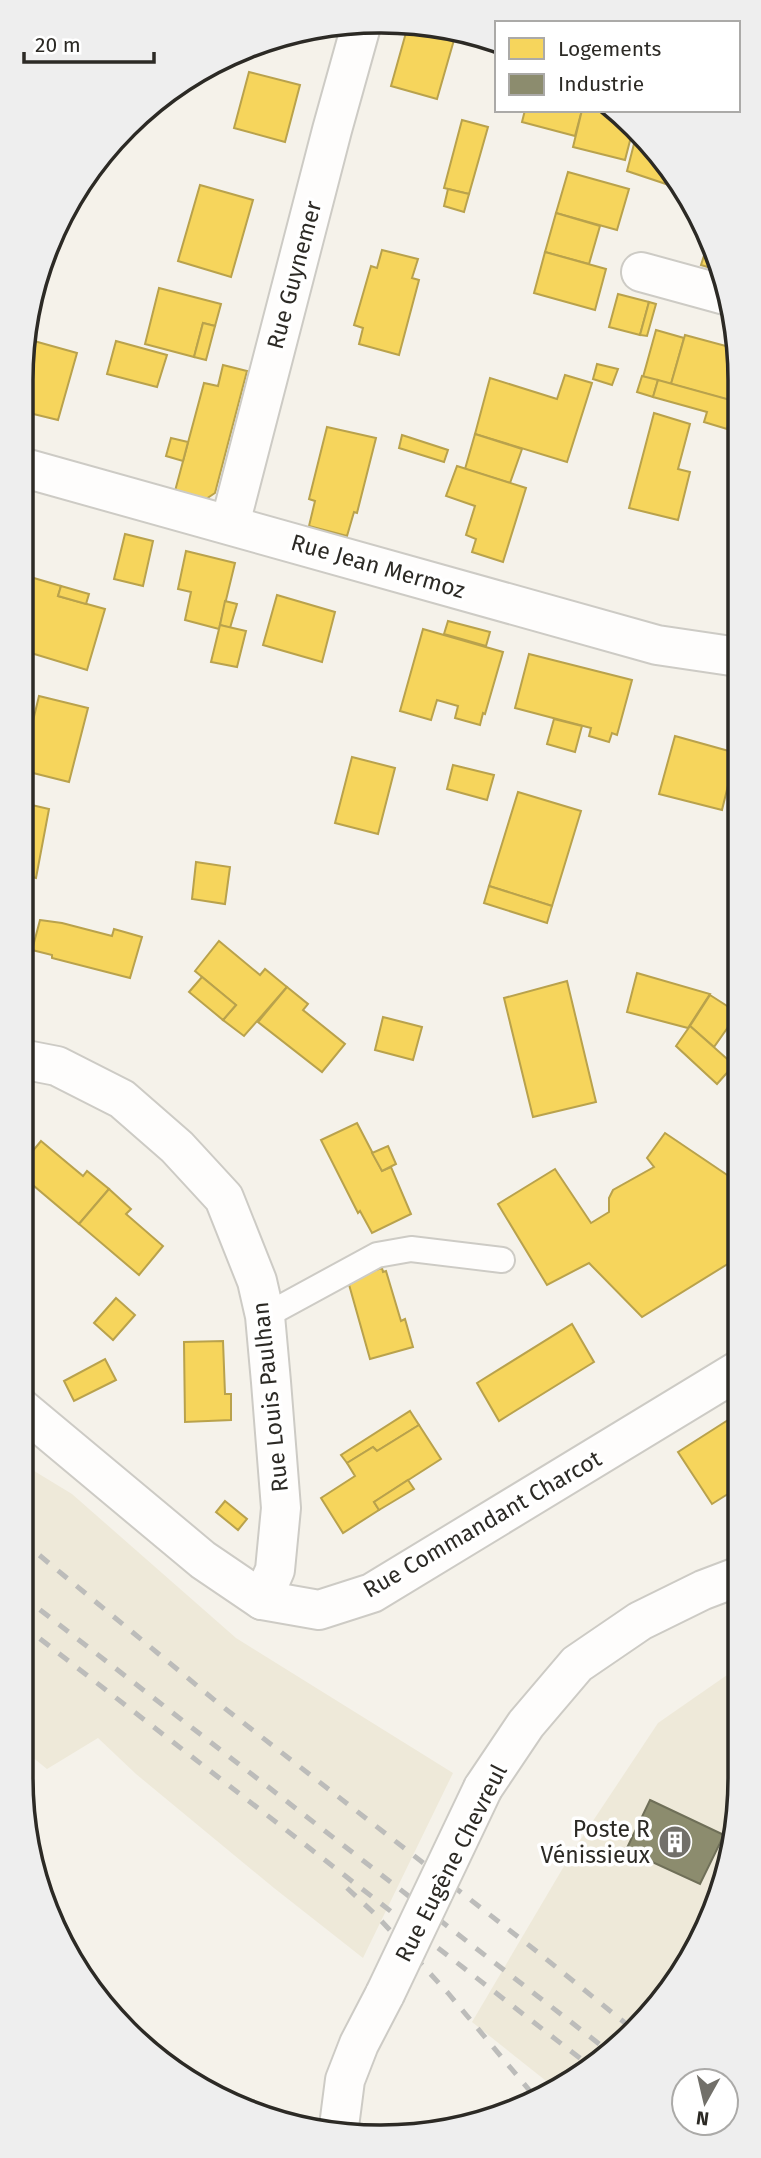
<svg xmlns="http://www.w3.org/2000/svg" width="761" height="2158" font-family="'Fira Sans',sans-serif">
	<style>
		.built { fill: #eee9d9 }
		.homes { fill: #f6d55c; stroke: #b9a24c; stroke-width: 2 }
		.industry { fill: #8c8c6e; stroke: #6f6f58; stroke-width: 2 }
		.lines { fill: none; stroke-linecap: round; stroke-linejoin: round }
		.lane-casing { stroke: #cdcbc5; stroke-width: 28 }
		.street-casing { stroke: #cdcbc5; stroke-width: 42 }
		.secondary-casing { stroke: #cdcbc5; stroke-width: 42 }
		.lane { stroke: #fefdfc; stroke-width: 24 }
		.street { stroke: #fefdfc; stroke-width: 38 }
		.secondary { stroke: #fefdfc; stroke-width: 38 }
		.rail { stroke: #bcbcba; stroke-width: 5; stroke-dasharray: 12 12; stroke-linecap: butt }
		.secondary-bridge-casing { stroke: #cdcbc5; stroke-width: 42; stroke-linecap: butt }
		.secondary-bridge { stroke: #fefdfc; stroke-width: 38 }
		.labels { text-anchor: middle; stroke-width: 7; stroke-linejoin: round; paint-order: stroke }
		.street-label { font-size: 23px; fill: #2c2a25; stroke: #fff }
		.poi-label { font-size: 23px; fill: #2c2a25; stroke: #fff; text-anchor: end }
		.rim { fill: none; stroke: #2c2a25; stroke-width: 3.5 }
	</style>
	<rect width="100%" height="100%" fill="#f5f2ea"/>
	<g class="built">
		<path d="M21,1463L72,1494L236,1638L453,1773L363,1958L274,1888L136,1774L98,1738L47,1769L21,1748Z"/>
		<path d="M740,1666V1777L728,1870L679,1978L581,2076L555,2088L472,2022L573,1851L658,1723Z"/>
	</g>
	<g class="homes">
		<path d="M407,29L456,33L437,99L391,86Z"/>
		<path d="M249,72L300,85L285,142L234,128Z"/>
		<path d="M525,110H582L575,136L522,122Z"/>
		<path d="M582,110H610L633,129L625,160L573,147Z"/>
		<path d="M462,120L488,127L469,194L444,188Z"/>
		<path d="M635,140L652,146L681,189L627,171Z"/>
		<path d="M568,172L629,189L617,230L556,213Z"/>
		<path d="M200,185L253,200L231,277L178,261Z"/>
		<path d="M448,189L469,194L464,212L444,206Z"/>
		<path d="M556,213L600,226L589,264L545,252Z"/>
		<path d="M709,240L718,270L701,265Z"/>
		<path d="M382,250L418,259L412,278L419,280L399,355L359,344L363,328L354,325L371,266L377,268Z"/>
		<path d="M545,252L606,269L595,310L534,293Z"/>
		<path d="M159,288L221,304L215,326L203,323L194,357L145,344Z"/>
		<path d="M618,294L649,302L640,335L609,327Z"/>
		<path d="M649,302L656,304L647,336L640,335Z"/>
		<path d="M203,323L215,326L206,360L194,357Z"/>
		<path d="M656,330L684,338L671,384L643,377Z"/>
		<path d="M685,335L737,349V383L732,401L671,384Z"/>
		<path d="M34,341L77,353L58,420L21,411L23,363L28,364Z"/>
		<path d="M116,341L167,355L157,387L107,374Z"/>
		<path d="M597,364L618,369L612,385L593,379Z"/>
		<path d="M223,365L247,371L215,493L206,499L175,491L204,383L218,386Z"/>
		<path d="M565,375L592,383L567,462L475,434L490,378L557,399Z"/>
		<path d="M642,376L658,380L653,397L637,392Z"/>
		<path d="M658,380L734,401L727,429L704,422L707,412L653,397Z"/>
		<path d="M654,413L690,424L678,469L690,472L678,520L629,508Z"/>
		<path d="M327,427L376,438L357,513L354,512L347,536L309,526L315,501L309,499Z"/>
		<path d="M475,434L522,449L510,483L465,469Z"/>
		<path d="M402,435L448,450L444,462L399,448Z"/>
		<path d="M171,438L188,442L183,461L166,456Z"/>
		<path d="M457,466L526,488L503,562L472,552L476,539L466,535L475,506L446,496Z"/>
		<path d="M125,534L153,541L143,586L114,579Z"/>
		<path d="M186,551L235,563L219,629L185,620L191,592L178,589Z"/>
		<path d="M27,576L61,586L58,596L105,609L87,670L21,650V595Z"/>
		<path d="M61,586L89,594L86,604L58,596Z"/>
		<path d="M277,595L335,612L322,662L263,645Z"/>
		<path d="M225,601L237,604L230,628L220,625Z"/>
		<path d="M448,621L490,632L486,646L444,634Z"/>
		<path d="M220,625L246,631L237,667L211,662Z"/>
		<path d="M423,629L503,652L485,714L483,713L480,725L455,718L458,706L437,700L431,720L400,711Z"/>
		<path d="M529,654L632,680L617,735L612,733L609,742L589,736L591,728L515,708Z"/>
		<path d="M39,696L88,708L69,782L21,770Z"/>
		<path d="M554,719L582,726L575,752L547,744Z"/>
		<path d="M675,736L736,753L722,810L659,794Z"/>
		<path d="M352,757L395,768L378,834L335,823Z"/>
		<path d="M453,765L494,775L487,800L447,789Z"/>
		<path d="M518,792L581,811L552,906L489,886Z"/>
		<path d="M23,803L49,809L36,878L21,874L26,841L21,839Z"/>
		<path d="M196,862L230,867L225,904L192,899Z"/>
		<path d="M489,886L552,906L547,923L484,903Z"/>
		<path d="M40,920L62,923L112,936L114,929L142,937L130,978L52,958V955L32,950Z"/>
		<path d="M219,941L260,975L265,969L287,987L244,1036L223,1020L236,1005L195,971Z"/>
		<path d="M637,973L710,994L688,1028L627,1012Z"/>
		<path d="M202,977L236,1005L223,1020L189,992Z"/>
		<path d="M567,981L596,1102L533,1117L504,998Z"/>
		<path d="M287,987L308,1004L303,1010L345,1044L322,1072L258,1022Z"/>
		<path d="M710,995L738,1013L714,1047L690,1026Z"/>
		<path d="M383,1017L422,1027L413,1060L375,1050Z"/>
		<path d="M690,1026L734,1065L717,1084L676,1046Z"/>
		<path d="M357,1123L382,1171L391,1167L411,1214L372,1233L360,1211L358,1213L321,1140Z"/>
		<path d="M665,1133L739,1183V1257L642,1317L589,1263L547,1285L498,1204L555,1169L591,1223L609,1212V1198L613,1190L654,1167L647,1158Z"/>
		<path d="M41,1141L83,1176L87,1171L109,1189L79,1224L21,1175V1165Z"/>
		<path d="M388,1146L396,1164L382,1171L372,1153Z"/>
		<path d="M109,1189L131,1209L126,1214L163,1246L139,1275L79,1224Z"/>
		<path d="M382,1268L383,1272L386,1271L401,1321L405,1319L413,1347L370,1359L348,1281L351,1278Z"/>
		<path d="M116,1298L135,1315L113,1340L94,1323Z"/>
		<path d="M572,1324L594,1362L499,1421L477,1383Z"/>
		<path d="M223,1341L225,1394H231V1420L185,1422L184,1342Z"/>
		<path d="M105,1359L116,1380L74,1401L64,1381Z"/>
		<path d="M410,1411L419,1425L377,1451L373,1447L347,1463L341,1455Z"/>
		<path d="M739,1413V1487L712,1504L678,1452Z"/>
		<path d="M419,1425L441,1459L374,1502L379,1510L343,1533L321,1498L355,1476L347,1463L373,1447L377,1451Z"/>
		<path d="M408,1480L414,1489L379,1510L374,1502Z"/>
		<path d="M225,1501L247,1519L238,1530L216,1512Z"/>
	</g>
	<path class="industry" d="M650,1800L724,1835L700,1884L626,1850Z"/>
	<g class="lines">
		<defs>
			<path id="lane" d="M265,1316L377,1255L411,1249L502,1260"/>
			<g id="street">
				<path d="M641,272L725,295"/>
				<path d="M21,467L657,645L738,657"/>
				<path d="M230,524L332,130L361,26"/>
				<path d="M21,1059L57,1066L122,1099L177,1147L224,1198L257,1281L265,1316L271,1382L281,1508L275,1570L262,1600"/>
				<path d="M21,1408L203,1560L262,1600L319,1610L372,1593L739,1370"/>
			</g>
			<g id="secondary">
				<path d="M483,1788L526,1724L577,1664L640,1621L703,1590L740,1576"/>
				<path d="M338,2134L345,2080L359,2044L385,1994"/>
			</g>
		</defs>
		<use href="#lane" class="lane-casing"/>
		<use href="#street" class="street-casing"/>
		<use href="#secondary" class="secondary-casing"/>
		<use href="#lane" class="lane"/>
		<use href="#street" class="street"/>
		<use href="#secondary" class="secondary"/>
		<g class="rail">
			<path d="M21,1540L218,1703L535,1950L630,2027"/>
			<path d="M21,1595L607,2050"/>
			<path d="M21,1624L590,2066"/>
			<path d="M347,1888L375,1914L448,1993L535,2097"/>
		</g>
		<defs>
			<path id="secondary-bridge" d="M385,1994L483,1788"/>
		</defs>
		<use href="#secondary-bridge" class="secondary-bridge-casing"/>
		<use href="#secondary-bridge" class="secondary-bridge"/>
	</g>
	<defs>
		<symbol id="building-disc" viewBox="-11 -11 22 22"><circle r="9.5" fill="#72706a" stroke="#fff"/><path d="M-4-6H4V6H1V3H-1V6H-4ZM-2.5-4.3h1.7v1.8h-1.7ZM.8-4.3h1.7v1.8H.8ZM-2.5-1h1.7V.8h-1.7ZM.8-1h1.7V.8H.8Z" fill="#fff"/></symbol>
	</defs>
	<g fill-rule="evenodd">
		<use href="#building-disc" x="656" y="1823" width="38" height="38"/>
	</g>
	<g class="labels">
		<g class="street-label">
			<text transform="translate(294 275) rotate(-75)" y="8">Rue Guynemer</text>
			<text transform="translate(378 566) rotate(16)" y="8">Rue Jean Mermoz</text>
			<text transform="translate(270 1397) rotate(-96)" y="8">Rue Louis Paulhan</text>
			<text transform="translate(482 1524) rotate(-30)" y="8">Rue Commandant Charcot</text>
			<text transform="translate(451 1863) rotate(-63)" y="8">Rue Eugène Chevreul</text>
		</g>
		<g class="poi-label">
			<text x="650" y="1837">Poste R<tspan x="650" dy="26">Vénissieux</tspan></text>
		</g>
	</g>
	<path d="M0 0H761V2158H0ZM380 33H381A347 347 0 0 1 728 380V1778A347 347 0 0 1 381 2125H380A347 347 0 0 1 33 1778V380A347 347 0 0 1 380 33Z" fill="#eee" fill-rule="evenodd"/>
	<path class="rim" d="M380 33H381A347 347 0 0 1 728 380V1778A347 347 0 0 1 381 2125H380A347 347 0 0 1 33 1778V380A347 347 0 0 1 380 33Z"/>
	<rect x="495" y="21" width="245" height="91" fill="#ffffff" stroke="#abaaa8" stroke-width="2"/>
	<rect x="509" y="38" width="35" height="21" fill="#f6d55c" stroke="#abaaa8" stroke-width="2"/>
	<text x="558" y="56" font-size="21" fill="#2c2a25">Logements</text>
	<rect x="509" y="74" width="35" height="21" fill="#8c8c6e" stroke="#abaaa8" stroke-width="2"/>
	<text x="558" y="91" font-size="21" fill="#2c2a25">Industrie</text>
	<g transform="translate(705 2102) rotate(188)"><circle r="33" fill="#ffffff" stroke="#abaaa8" stroke-width="2"/>
	<path d="M0-5L12 26L0 18L-12 26Z" fill="#72706a"/>
	<text y="-10" font-size="19" font-weight="bold" text-anchor="middle" fill="#2c2a25">N</text>
	</g>
	<path d="M24 52v10h130v-10" fill="none" stroke="#2c2a25" stroke-width="3.5"/>
	<text x="35" y="52" font-size="21" fill="#2c2a25" stroke="#ffffff" stroke-width="5" paint-order="stroke">20 m</text>
</svg>
